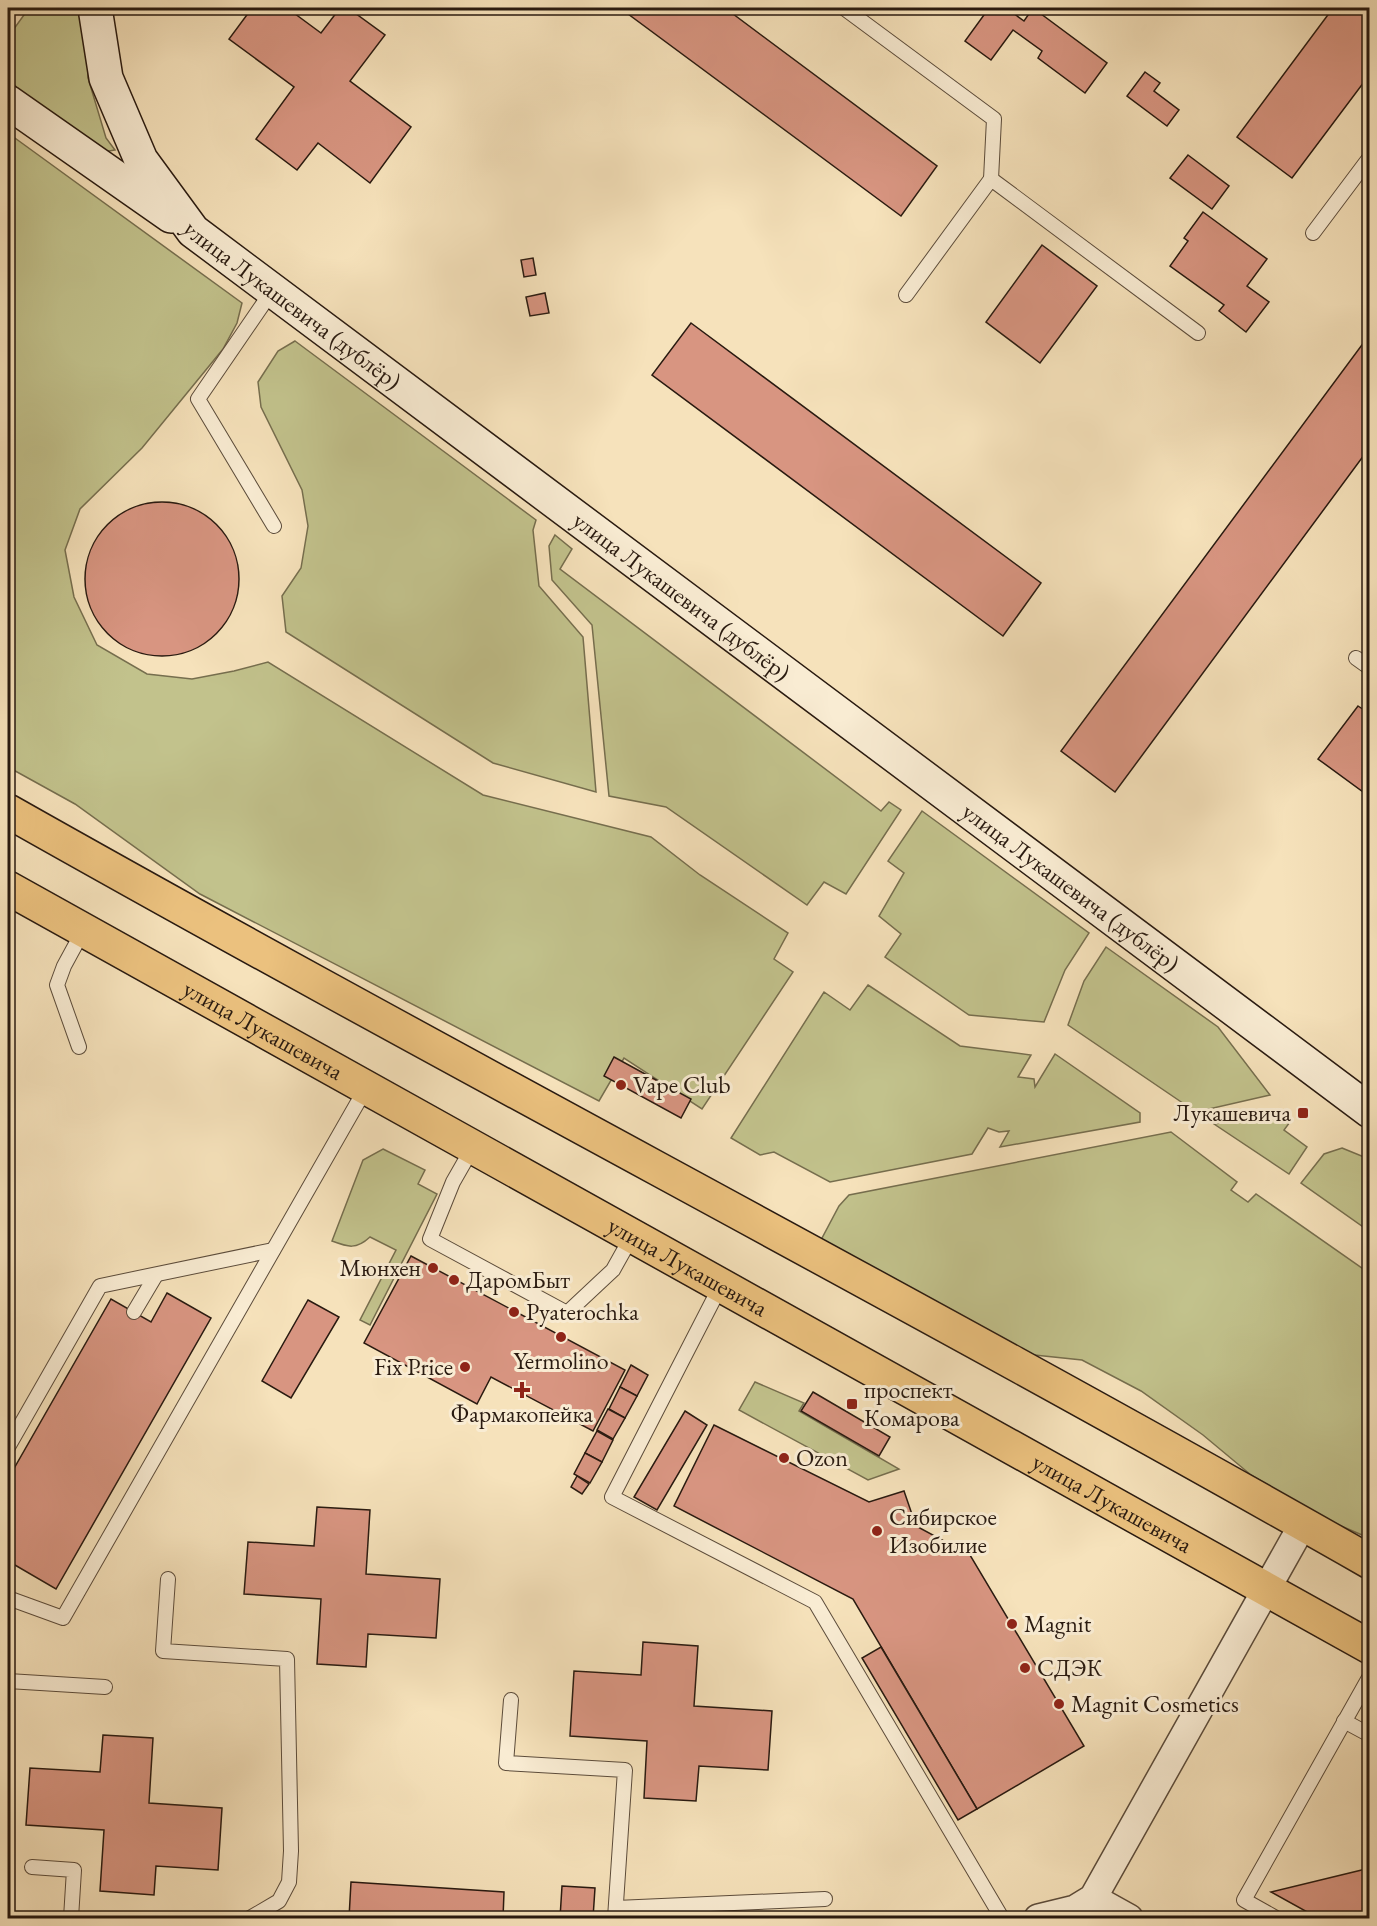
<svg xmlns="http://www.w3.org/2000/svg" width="1377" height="1926" font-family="'EB Garamond',serif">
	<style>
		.green { fill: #c2c28c; stroke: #766e4e; stroke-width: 1.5 }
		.building { fill: #d89581; stroke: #291a10; stroke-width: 1.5 }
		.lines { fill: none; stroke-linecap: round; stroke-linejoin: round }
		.service-casing { stroke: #5c4c3b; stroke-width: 16 }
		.minor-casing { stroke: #5c4c3b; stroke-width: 30 }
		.secondary-casing { stroke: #291a10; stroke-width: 36 }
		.primary-casing { stroke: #291a10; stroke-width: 36 }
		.service { stroke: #f9ecd3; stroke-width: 14 }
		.minor { stroke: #f9ecd3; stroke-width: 27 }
		.secondary { stroke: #f9ecd3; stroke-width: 33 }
		.primary { stroke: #ebc17e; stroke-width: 33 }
		.poi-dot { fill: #8f2418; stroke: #f9ecd3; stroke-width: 2 }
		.labels { text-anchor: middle; stroke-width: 6; stroke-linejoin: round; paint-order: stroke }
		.street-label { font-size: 24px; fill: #291a10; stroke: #f9ecd3 }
		.poi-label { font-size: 24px; fill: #291a10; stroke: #f9ecd3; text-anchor: start }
	</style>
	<rect width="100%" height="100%" fill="#f6e2bb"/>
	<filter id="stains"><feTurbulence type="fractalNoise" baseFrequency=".00333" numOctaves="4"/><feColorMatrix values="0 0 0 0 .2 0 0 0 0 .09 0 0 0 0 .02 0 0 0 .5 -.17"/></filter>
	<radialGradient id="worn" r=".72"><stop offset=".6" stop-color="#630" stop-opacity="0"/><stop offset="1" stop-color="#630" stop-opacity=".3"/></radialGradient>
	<g class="green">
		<path d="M29,8H87L88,78L106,138L115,150L103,152L21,93L10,79L8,73V37Z"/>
		<path d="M8,133L242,303L237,323L223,349L142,448L80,509L65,550L74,597L97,645L147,674L192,679L234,671L268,662L483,795L651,837L700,875L788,933L774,959L793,972L702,1109L624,1058L599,1101L200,894L75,804L8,767Z"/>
		<path d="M295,341L536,520L533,530L539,586L583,637L596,792L493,763L286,632L282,596L301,568L308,526L302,490L261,407L258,382L278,351Z"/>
		<path d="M555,535L572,549L560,569L881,811L889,802L901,810L846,894L824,882L807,905L666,807L609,796L592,625L552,580L549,546Z"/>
		<path d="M922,811L1089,933L1065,970L1044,1022L969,1015L885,957L901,934L879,916L904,873L888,861Z"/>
		<path d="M1106,947L1218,1027L1270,1095L1196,1112L1068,1025L1084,981Z"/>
		<path d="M868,985L960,1046L1031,1055L1018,1077L1034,1079L1035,1087L1055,1054L1140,1113V1122L1000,1147L1009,1131L999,1132L988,1128L972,1154L830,1182L774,1152L760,1155L731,1138L824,992L850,1010Z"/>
		<path d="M1279,1113L1290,1122L1284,1130L1307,1147L1289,1174L1214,1124Z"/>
		<path d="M1171,1132L1237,1182L1231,1190L1248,1202L1256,1194L1369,1273V1538L1325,1519L1251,1475L1203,1435L1141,1391L1082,1360L1025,1354L821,1240L839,1206L849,1195Z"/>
		<path d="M1342,1148L1369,1159V1231L1301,1183L1324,1154Z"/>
		<path d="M383,1149L425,1170L418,1184L437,1194L370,1325L360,1320L396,1250L370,1237C356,1250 348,1247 332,1241L363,1160Z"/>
		<path d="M755,1382L804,1403L799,1411L899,1469L868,1480L739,1410Z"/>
	</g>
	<g class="building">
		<path d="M252,8H287L321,33L340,8H348L385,35L350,81L411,127L370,183L318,143L297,170L256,139L294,87L229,39Z"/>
		<path d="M620,8H725L937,166L901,216Z"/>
		<path d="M989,8H1006L1024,21L1033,8L1107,63L1085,93L1038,58L1042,51L1013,30L991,60L965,41Z"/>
		<path d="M1333,8H1370V74L1292,178L1237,137Z"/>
		<path d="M1145,72L1160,83L1154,91L1179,110L1167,126L1127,96Z"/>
		<path d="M1188,155L1229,186L1212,209L1170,178Z"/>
		<path d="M1203,212L1267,259L1247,286L1269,302L1246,332L1219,311L1224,305L1170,266L1188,241L1184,238Z"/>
		<path d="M1042,245L1097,286L1040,363L986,322Z"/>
		<path d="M533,258L536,275L524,277L521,260Z"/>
		<path d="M545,293L549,313L530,316L526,297Z"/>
		<path d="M691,323L1041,583L1003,636L652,375Z"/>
		<path d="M1370,334V447L1115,792L1061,751Z"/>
		<circle cx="162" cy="579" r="77"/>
		<path d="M1358,706L1370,714V797L1318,759Z"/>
		<path d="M614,1057L691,1099L681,1118L604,1076Z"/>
		<path d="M411,1256L625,1370L593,1431L491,1377L477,1404L364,1343Z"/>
		<path d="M167,1293L211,1318L56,1589L8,1561V1479L111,1299L151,1322Z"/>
		<path d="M308,1300L339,1317L291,1398L262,1381Z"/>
		<path d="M631,1365L648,1375L637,1396L620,1387Z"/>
		<path d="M620,1387L637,1396L625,1418L609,1409Z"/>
		<path d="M813,1392L890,1437L879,1456L801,1411Z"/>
		<path d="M608,1409L625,1418L613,1439L597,1430Z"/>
		<path d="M685,1411L707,1425L657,1510L634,1497Z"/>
		<path d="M714,1425L869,1502L904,1491L916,1526L970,1555L1084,1746L977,1809L853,1599L674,1506Z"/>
		<path d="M597,1431L613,1440L602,1462L585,1453Z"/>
		<path d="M585,1453L602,1462L590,1483L574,1474Z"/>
		<path d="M577,1476L589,1484L582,1494L571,1487Z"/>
		<path d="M317,1507L370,1510L366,1574L440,1579L436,1638L368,1634L366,1667L317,1664L321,1599L244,1594L248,1542L314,1546Z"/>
		<path d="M643,1642L698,1646L694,1706L772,1711L768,1770L699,1766L696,1801L644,1798L647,1741L570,1736L574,1671L641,1675Z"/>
		<path d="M881,1647L977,1809L958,1820L862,1658Z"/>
		<path d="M103,1735L153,1738L149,1803L222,1808L218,1870L156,1866L154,1895L100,1891L104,1830L26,1825L30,1768L100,1772Z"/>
		<path d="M1370,1868V1918H1318L1271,1892Z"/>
		<path d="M351,1882L504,1892L503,1918H349Z"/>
		<path d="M562,1886L595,1888L593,1918H560Z"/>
	</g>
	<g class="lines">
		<defs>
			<g id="service">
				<path d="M844,8L994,119L991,179"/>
				<path d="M1313,233L1370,157"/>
				<path d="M272,291L198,399L274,526"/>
				<path d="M906,295L991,179L1198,333"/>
				<path d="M1356,658L1370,668"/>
				<path d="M79,1047L57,985L64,966L83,931"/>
				<path d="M473,1147L453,1182L430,1239L567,1313L613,1270L632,1236"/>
				<path d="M721,1285L612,1497L815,1602L1002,1918"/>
				<path d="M134,1312L156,1275"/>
				<path d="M8,1447L100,1286L273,1250"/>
				<path d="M168,1579L163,1651L287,1659L291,1851L289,1882L279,1901L250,1918"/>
				<path d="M8,1598L63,1618L366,1088"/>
				<path d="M8,1681L105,1687"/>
				<path d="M511,1700L506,1763L625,1770L615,1918"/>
				<path d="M1344,1721L1370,1735"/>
				<path d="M32,1867L74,1870L71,1918"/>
				<path d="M616,1908L825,1899"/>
				<path d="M1276,1918L1244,1900L1370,1676"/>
			</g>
			<g id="minor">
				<path d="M1093,1898L1129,1918"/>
				<path d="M1038,1918L1075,1909L1093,1898L1303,1524"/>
			</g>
			<g id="secondary">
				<path id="s1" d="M95,8L106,78L141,160L193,231L1370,1111"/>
				<path d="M8,102L171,216"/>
			</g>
			<g id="primary">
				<path d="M8,811C459,1066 919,1305 1370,1562"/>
				<path id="s2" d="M8,888L1370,1647"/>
			</g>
		</defs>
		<use href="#service" class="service-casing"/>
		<use href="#minor" class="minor-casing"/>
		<use href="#secondary" class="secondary-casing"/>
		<use href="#primary" class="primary-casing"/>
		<use href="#service" class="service"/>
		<use href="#minor" class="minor"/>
		<use href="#secondary" class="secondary"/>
		<use href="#primary" class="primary"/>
	</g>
	<g class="poi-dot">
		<circle cx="621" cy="1085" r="6"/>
		<rect x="1297" y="1107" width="12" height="12" rx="3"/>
		<circle cx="433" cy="1268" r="6"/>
		<circle cx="454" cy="1280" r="6"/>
		<circle cx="514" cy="1312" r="6"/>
		<circle cx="561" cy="1337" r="6"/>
		<circle cx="465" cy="1367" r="6"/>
		<path d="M519 1381h6v6h6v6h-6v6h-6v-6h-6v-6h6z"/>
		<rect x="846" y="1398" width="12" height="12" rx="3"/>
		<circle cx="784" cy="1458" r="6"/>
		<circle cx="877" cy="1531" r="6"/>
		<circle cx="1012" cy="1624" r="6"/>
		<circle cx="1025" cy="1668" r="6"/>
		<circle cx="1059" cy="1704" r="6"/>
	</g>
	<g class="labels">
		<g class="street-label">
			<text dy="8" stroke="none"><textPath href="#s1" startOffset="372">улица Лукашевича (дублёр)</textPath></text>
			<text dy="8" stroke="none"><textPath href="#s1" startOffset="858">улица Лукашевича (дублёр)</textPath></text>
			<text dy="8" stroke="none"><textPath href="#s1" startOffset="1344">улица Лукашевича (дублёр)</textPath></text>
			<text dy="8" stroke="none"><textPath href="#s2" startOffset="292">улица Лукашевича</textPath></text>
			<text dy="8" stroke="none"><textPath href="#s2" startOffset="778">улица Лукашевича</textPath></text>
			<text dy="8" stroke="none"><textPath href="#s2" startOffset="1264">улица Лукашевича</textPath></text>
		</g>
		<g class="poi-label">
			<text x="633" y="1093">Vape Club</text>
			<text x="1291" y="1121" text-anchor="end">Лукашевича</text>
			<text x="421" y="1276" text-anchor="end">Мюнхен</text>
			<text x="466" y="1288">ДаромБыт</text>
			<text x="526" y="1320">Pyaterochka</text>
			<text x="561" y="1369" text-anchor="middle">Yermolino</text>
			<text x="453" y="1375" text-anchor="end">Fix Price</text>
			<text x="864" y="1398">проспект<tspan x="864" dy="28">Комарова</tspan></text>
			<text x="522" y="1422" text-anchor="middle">Фармакопейка</text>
			<text x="796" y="1466">Ozon</text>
			<text x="889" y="1525">Сибирское<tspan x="889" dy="28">Изобилие</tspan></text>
			<text x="1024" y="1632">Magnit</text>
			<text x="1037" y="1676">СДЭК</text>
			<text x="1071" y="1712">Magnit Cosmetics</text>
		</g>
	</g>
	<rect width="1377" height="1926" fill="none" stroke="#f6e2bb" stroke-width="30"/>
	<rect x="9" y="9" width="1359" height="1908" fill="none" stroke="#291a10" stroke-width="3"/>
	<rect x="15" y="15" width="1347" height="1896" fill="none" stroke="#291a10" stroke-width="1.5"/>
	<rect width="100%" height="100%" filter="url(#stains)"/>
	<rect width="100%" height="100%" fill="url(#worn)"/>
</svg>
